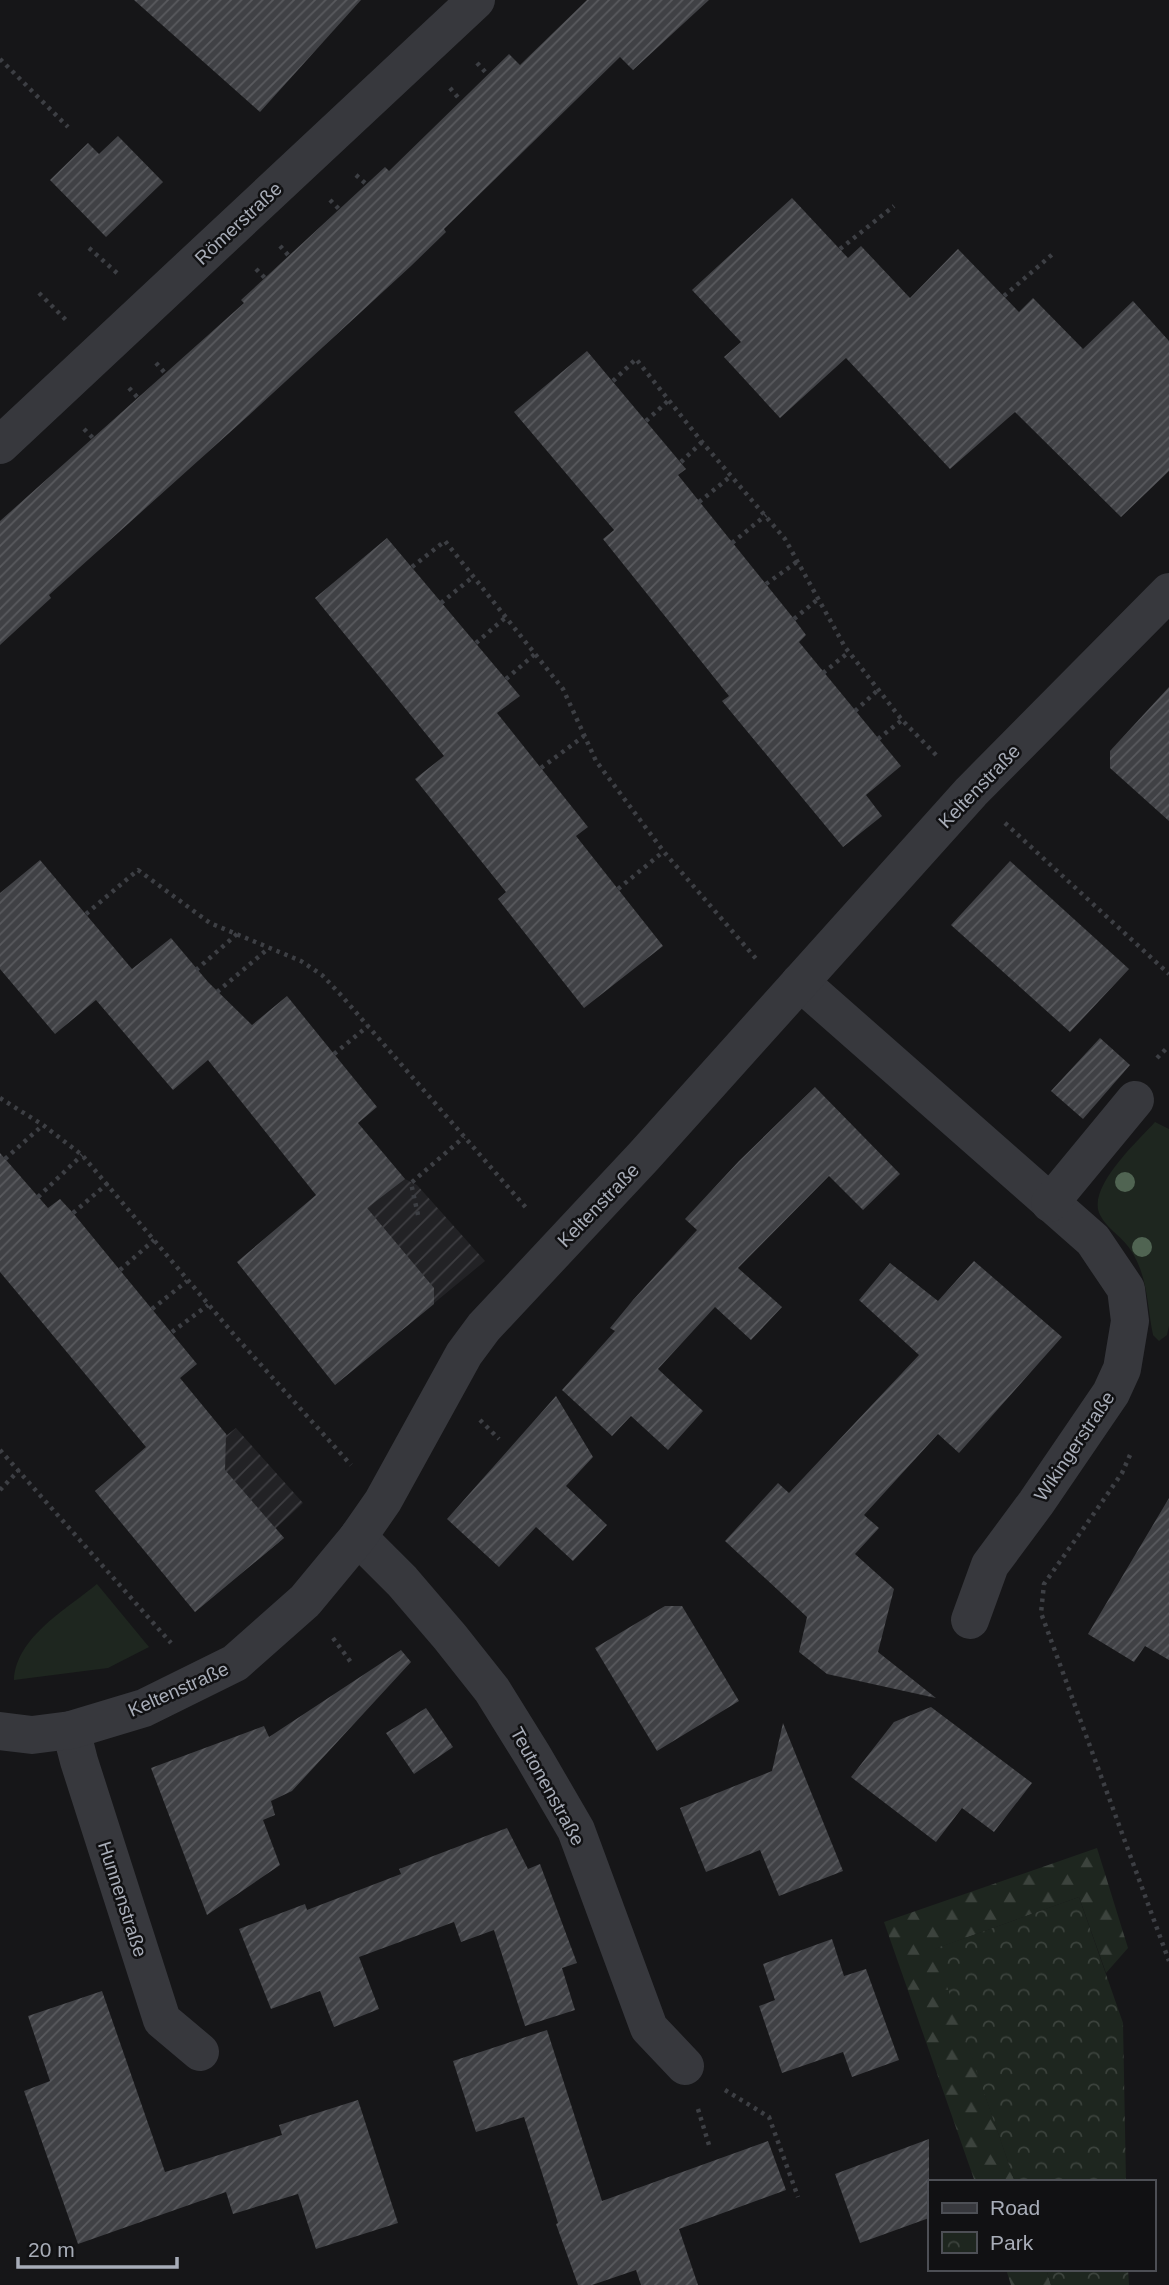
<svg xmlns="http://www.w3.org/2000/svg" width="1169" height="2285" font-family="Arial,sans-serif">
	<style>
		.industrial { fill: url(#industrial-furrows) }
		.grass { fill: #1e261f }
		.forest { fill: url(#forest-firs) }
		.park { fill: url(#park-crowns) }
		.building { fill: url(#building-hatch) }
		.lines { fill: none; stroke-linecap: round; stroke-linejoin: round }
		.path { stroke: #3d3f44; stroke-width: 4.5; stroke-dasharray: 3.5 5; stroke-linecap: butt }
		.street { stroke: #37383d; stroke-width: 38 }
		.tree { fill: #506452 }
		.labels { text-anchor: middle; stroke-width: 5; stroke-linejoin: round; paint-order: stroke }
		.street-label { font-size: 19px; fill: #a8adb8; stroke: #111113 }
	</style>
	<defs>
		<pattern id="industrial-furrows" width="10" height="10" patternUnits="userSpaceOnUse" patternTransform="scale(1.75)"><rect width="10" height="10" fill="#222225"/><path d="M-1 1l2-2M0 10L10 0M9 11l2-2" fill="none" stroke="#3f3f43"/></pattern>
		<pattern id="forest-firs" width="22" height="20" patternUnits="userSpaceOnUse" patternTransform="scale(1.75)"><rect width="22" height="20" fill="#1e261f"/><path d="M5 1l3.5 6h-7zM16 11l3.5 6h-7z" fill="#3c433d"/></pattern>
		<pattern id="park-crowns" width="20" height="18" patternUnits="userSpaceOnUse" patternTransform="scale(1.75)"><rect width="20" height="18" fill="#1e261f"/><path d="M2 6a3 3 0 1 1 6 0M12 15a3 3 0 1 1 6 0" fill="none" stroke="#3c433d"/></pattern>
		<pattern id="building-hatch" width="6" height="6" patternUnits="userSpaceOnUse" patternTransform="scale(1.75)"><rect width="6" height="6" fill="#404145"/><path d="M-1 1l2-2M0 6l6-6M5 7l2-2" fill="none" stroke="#595a5e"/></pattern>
	</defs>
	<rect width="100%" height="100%" fill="#161618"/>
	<g class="industrial">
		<path d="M377,1146L405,1179L417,1185L485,1261L335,1385L237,1262Z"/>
		<path d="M200,1403L227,1435L236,1428L303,1503L276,1528L284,1538L195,1612L95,1491Z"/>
	</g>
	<g class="grass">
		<path d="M1155,1122L1169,1129V1326L1167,1335L1159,1341L1153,1335C1147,1306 1148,1278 1132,1252C1124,1238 1107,1229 1100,1215C1086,1188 1138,1141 1155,1122Z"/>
		<path d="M97,1584L149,1647L108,1668L14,1680C16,1637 67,1609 97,1584Z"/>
	</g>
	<g class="forest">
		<path d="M1097,1848L1128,1948L1106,1973L1079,1897L935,1949L1015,2182H975L884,1922Z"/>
		<path d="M1006,2269H1046L1051,2285H1011Z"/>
	</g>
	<g class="park">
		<path d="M1079,1897L1123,2023L1126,2182H1015L934,1949Z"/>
		<path d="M1046,2269H1128L1129,2285H1051Z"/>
	</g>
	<g class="building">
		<path d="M134,0H361L260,112Z"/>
		<path d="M587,0H709L633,70L620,57L444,229L446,232L411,266L248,416L49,595L51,598L0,645V521L244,303L241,300L385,167L389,171L509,54L520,65Z"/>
		<path d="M118,136L163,182L106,237L50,180L88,143L99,154Z"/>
		<path d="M792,198L848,258L861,246L910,298L958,249L1019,312L1033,298L1083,349L1133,301L1169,341V471L1121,517L1015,412L950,469L846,358L780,418L724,357L741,342L692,290Z"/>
		<path d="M587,351L686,469L678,475L794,619L806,635L799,642L901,766L866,795L882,816L843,847L722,701L729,696L603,539L614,530L514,412Z"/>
		<path d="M387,538L520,696L497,713L588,827L576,836L663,946L584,1008L498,899L506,892L415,779L444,756L315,598Z"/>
		<path d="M1169,687V821L1110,768V751Z"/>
		<path d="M40,860L132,969L171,938L208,982L252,1025L287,996L377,1107L358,1123L405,1179L367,1208L434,1288V1304L335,1385L237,1262L316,1195L208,1060L173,1090L96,1000L55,1034L0,969V893Z"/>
		<path d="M1010,861L1129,969L1070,1032L951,925Z"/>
		<path d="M1100,1038L1130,1065L1083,1119L1051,1091Z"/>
		<path d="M815,1087L900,1174L863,1210L829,1176L738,1268L782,1307L751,1340L715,1307L658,1369L703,1411L668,1450L631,1416L612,1436L562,1390L615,1331L610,1328L633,1300L697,1230L685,1219L739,1161Z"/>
		<path d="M0,1153L48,1208L60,1199L73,1213L197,1364L180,1378L226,1434L225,1470L284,1538L195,1612L95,1491L146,1447L0,1272Z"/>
		<path d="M974,1261L1062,1337L959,1453L938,1434L864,1515L879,1528L855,1554L894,1589L878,1652L936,1698L827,1674L799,1652L807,1617L725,1541L778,1483L789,1493L919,1355L859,1300L890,1263L938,1301Z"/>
		<path d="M556,1396L593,1457L566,1486L607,1525L573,1561L536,1527L499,1567L447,1519Z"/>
		<path d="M1169,1498V1660L1145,1646L1134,1662L1088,1634Z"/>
		<path d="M665,1606H682L739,1701L657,1751L595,1648Z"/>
		<path d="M401,1650L411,1662L292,1791L271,1801L275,1815L263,1820L280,1865L207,1915L151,1768L264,1726L269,1737Z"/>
		<path d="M931,1707L1032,1783L994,1832L962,1808L936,1842L851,1777L894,1722Z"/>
		<path d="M426,1708L453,1747L414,1774L386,1733Z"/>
		<path d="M783,1723L843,1871L779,1896L760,1850L706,1872L680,1808L772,1771Z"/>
		<path d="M507,1828L528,1869L540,1864L577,1963L562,1968L575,2010L525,2026L494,1930L461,1942L454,1922L359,1957L379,2009L334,2027L320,1991L271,2009L239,1929L305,1904L307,1910L401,1874L399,1869Z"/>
		<path d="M832,1939L844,1976L866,1969L899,2060L852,2077L843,2052L782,2073L759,2006L775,2000L763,1964Z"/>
		<path d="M102,1991L165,2172L282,2135L279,2125L358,2100L398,2223L316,2249L298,2194L233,2214L226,2192L78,2244L24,2091L50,2081L28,2016Z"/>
		<path d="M547,2030L602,2201L768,2141L786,2190L679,2229L698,2285H641L636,2270L592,2285H578L556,2224L558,2223L524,2117L476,2132L453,2061Z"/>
		<path d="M929,2139V2218L860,2243L835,2174Z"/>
	</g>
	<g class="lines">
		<g class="path">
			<path d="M0,59L68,127"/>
			<path d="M477,63L488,75"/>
			<path d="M450,88L461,101"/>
			<path d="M356,175L366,184"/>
			<path d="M330,200L339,209"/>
			<path d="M280,246L289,256"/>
			<path d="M89,248L117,273"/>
			<path d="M840,249L894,206"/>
			<path d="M256,269L265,278"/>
			<path d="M39,293L66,320"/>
			<path d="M1004,296L1055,252"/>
			<path d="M156,363L165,373"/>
			<path d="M613,381L636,359L702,442L785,539L845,647L902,720L939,758"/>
			<path d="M129,388L138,398"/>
			<path d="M646,421L669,400"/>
			<path d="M84,429L93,438"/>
			<path d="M681,462L702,442"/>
			<path d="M699,502L731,476"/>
			<path d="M732,543L766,515"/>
			<path d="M412,567L445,541L563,689L596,761L664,852L758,961"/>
			<path d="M766,584L798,561"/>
			<path d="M441,603L474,576"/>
			<path d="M794,619L818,599"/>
			<path d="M476,643L506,617"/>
			<path d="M823,673L849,652"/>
			<path d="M506,679L535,654"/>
			<path d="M855,711L878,690"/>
			<path d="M878,739L902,720"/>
			<path d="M541,768L584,736"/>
			<path d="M1005,823L1169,974"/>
			<path d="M618,889L663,852"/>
			<path d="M86,914L138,870L210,923L301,961L322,975L340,994L528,1210"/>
			<path d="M196,970L237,934"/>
			<path d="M217,992L269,948"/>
			<path d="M334,1054L368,1026"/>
			<path d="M1157,1058L1169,1046"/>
			<path d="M0,1098L43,1125L82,1155L236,1337L351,1465"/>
			<path d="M5,1159L43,1125"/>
			<path d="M38,1197L82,1155"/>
			<path d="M73,1213L108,1183"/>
			<path d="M418,1215L411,1183L464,1137"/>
			<path d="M120,1270L154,1240"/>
			<path d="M152,1309L187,1281"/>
			<path d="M172,1332L208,1305"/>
			<path d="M480,1420L499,1439"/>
			<path d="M0,1450L171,1643"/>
			<path d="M1130,1455L1122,1473L1095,1512L1044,1584L1041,1613L1169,1961"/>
			<path d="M0,1490L19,1470"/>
			<path d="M333,1638L353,1665"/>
			<path d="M725,2090L769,2117L798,2197"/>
			<path d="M698,2109L709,2145"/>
		</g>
		<g class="street">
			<path d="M0,445L476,0"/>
			<path d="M800,982L1093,1240L1126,1289L1130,1321L1122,1369L1111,1393L1036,1503L990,1565L970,1620"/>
			<path d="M1050,1203L1135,1100"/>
			<path d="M358,1537L402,1581L450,1637L492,1690L533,1756L576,1830L649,2028L685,2066"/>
			<path d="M71,1730L79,1761L162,2020L200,2052"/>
			<path d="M0,1731L32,1735L71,1730L144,1708L235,1663L305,1601L358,1537L383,1501L464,1354L484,1327L644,1156L971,792L1169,592"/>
		</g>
	</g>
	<g class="tree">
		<circle cx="1125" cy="1182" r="10"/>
		<circle cx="1142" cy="1247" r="10"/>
	</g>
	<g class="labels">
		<g class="street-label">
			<text transform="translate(238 223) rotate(-43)" y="7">Römerstraße</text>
			<text transform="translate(979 786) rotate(-46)" y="7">Keltenstraße</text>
			<text transform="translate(598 1205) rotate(-46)" y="7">Keltenstraße</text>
			<text transform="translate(1074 1446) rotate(-56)" y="7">Wikingerstraße</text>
			<text transform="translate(178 1689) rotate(-24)" y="7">Keltenstraße</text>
			<text transform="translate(548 1786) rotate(61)" y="7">Teutonenstraße</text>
			<text transform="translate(123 1899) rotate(72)" y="7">Hunnenstraße</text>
		</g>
	</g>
	<rect x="928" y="2180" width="228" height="91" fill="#111113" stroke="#4d4f55" stroke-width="2"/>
	<rect x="942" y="2203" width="35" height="10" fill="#37383d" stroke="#4d4f55" stroke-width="2"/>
	<text x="990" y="2215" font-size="21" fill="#a8adb8">Road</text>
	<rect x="942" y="2232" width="35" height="21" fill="url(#park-crowns)" stroke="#4d4f55" stroke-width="2"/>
	<text x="990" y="2250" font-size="21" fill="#a8adb8">Park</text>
	<path d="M18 2257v10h159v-10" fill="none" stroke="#a8adb8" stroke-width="3.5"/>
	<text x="28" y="2257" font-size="21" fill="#a8adb8" stroke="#111113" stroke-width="5" paint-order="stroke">20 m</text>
</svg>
